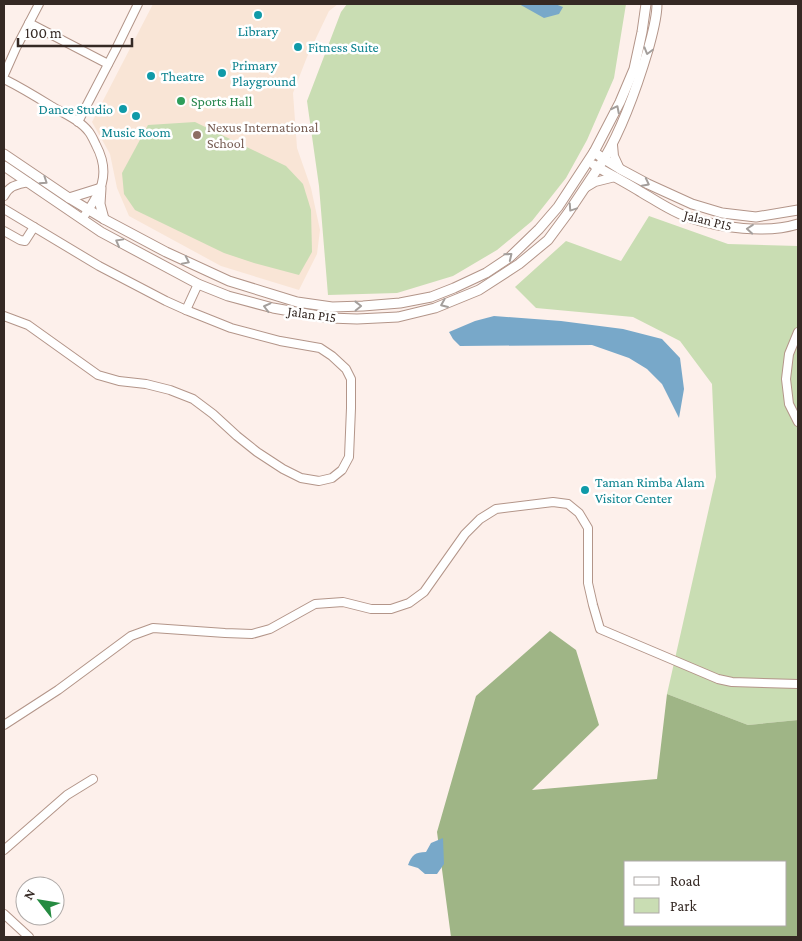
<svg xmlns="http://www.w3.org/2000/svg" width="802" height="941" font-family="'Crimson Pro',serif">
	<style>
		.education { fill: #f9e5d6 }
		.green { fill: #c9ddb3 }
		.forest { fill: #9fb586; fill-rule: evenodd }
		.water { fill: #78a8c9 }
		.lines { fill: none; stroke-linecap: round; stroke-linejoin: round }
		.minor-casing { stroke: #b39589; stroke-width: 10 }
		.tertiary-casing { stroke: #b39589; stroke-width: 11 }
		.minor { stroke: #fff; stroke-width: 8 }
		.tertiary { stroke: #fff; stroke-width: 9 }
		.oneway { stroke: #a49f9c }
		.culture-dot { fill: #0f9aa8; stroke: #fff; stroke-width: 2 }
		.leisure-dot { fill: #2e9e5b; stroke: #fff; stroke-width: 2 }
		.education-dot { fill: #8d6e63; stroke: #fff; stroke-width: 2 }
		.labels { text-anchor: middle; stroke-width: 5; stroke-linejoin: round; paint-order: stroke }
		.culture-label { font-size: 14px; fill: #0d838f; stroke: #fff; text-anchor: start }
		.leisure-label { font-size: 14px; fill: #27864d; stroke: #fff; text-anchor: start }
		.education-label { font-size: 14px; fill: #785e54; stroke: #fff; text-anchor: start }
		.street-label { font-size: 14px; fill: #352924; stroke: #fff }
	</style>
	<rect width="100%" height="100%" fill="#fdf0eb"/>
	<path class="education" d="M153,4H338L329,11L307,57L293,93L297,148L311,188L320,230L317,254L299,290L221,266L129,216L117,188L110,154L92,122Z"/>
	<g class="green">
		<path d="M347,4H626L614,78L587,140L566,178L532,221L497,250L453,276L397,293L328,295L319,186L307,101L341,12Z"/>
		<path d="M195,122L286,166L303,184L311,210L312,252L299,275L254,263L224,253L135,210L124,194L122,173L148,125Z"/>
		<path d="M649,216L728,244L798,246V720L748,725L667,694L716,477L712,384L680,341L633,317L536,308L515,287L566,241L621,261Z"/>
	</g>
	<path class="forest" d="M550,631L576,650L599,725L532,790L657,779L667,694L748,725L798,720V937H451L437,832L476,696ZM626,862H786V925H626Z"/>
	<g class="water">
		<path d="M519,4H555L563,7L559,14L544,18Z"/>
		<path d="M494,316L561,321L623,329L662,339L680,358L684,389L679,418L662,384L647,369L629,358L592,345L460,346L453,339L449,332L475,321Z"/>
		<path d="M443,838L444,864L437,874H425L418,868L408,865C412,855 415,852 426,852L431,843Z"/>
	</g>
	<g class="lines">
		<defs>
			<g id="minor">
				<path d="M29,23L108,64"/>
				<path d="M4,75L16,48L39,4"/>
				<path d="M4,79C20,87 35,96 51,106C63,113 80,120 89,132C92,136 94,141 96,145C112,175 100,194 82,219"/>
				<path d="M78,122L115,51L138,4"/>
				<path d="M613,145L614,156L620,169"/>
				<path d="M585,188L595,182L615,177"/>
				<path d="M4,196C10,185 16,185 28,182"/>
				<path d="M4,209L99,266L166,301L186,310L231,328L280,341L320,348L332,356L346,369L351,379V408L349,457L342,470L332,478L319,481L301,478L283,469L257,452L237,436L213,414L193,399L170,390L146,384L119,381L98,375L28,325L4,316"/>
				<path d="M4,231L20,240L25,241L34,227"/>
				<path d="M186,310L198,284"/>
				<path d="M798,332L789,354L786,379L789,404L798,422"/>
				<path d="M4,725L58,690L131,636L153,628L225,633L252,634L270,629L315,604L343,602L371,609H391L409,603L424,592L465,534L480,519L496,509L553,502L568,504L579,513L588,528V583L593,605L600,629L718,679L732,682L798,684"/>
				<path d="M4,850L67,795L93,779"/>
				<path d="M4,914L29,937"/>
			</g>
			<g id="tertiary">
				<path d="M657,4C657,19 652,35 648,50C637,87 624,125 604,159L620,169L648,184L692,204L722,213L756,217L798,210"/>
				<path d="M4,154L69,198L104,219L166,252L229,281L297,302L332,307L363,306L400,303L431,297L454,288L486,273L510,257L539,229L558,207L594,152L620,102L634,69L642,32L646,4"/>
				<path d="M594,165C609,174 625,182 641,192C655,200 672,212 688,217C720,228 766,234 798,224"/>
				<path d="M4,166L101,232L198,284L228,296L273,308L330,318L357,319L398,317L435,308L479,290L519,264L548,240L568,213L604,159L594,152"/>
				<path d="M69,198L101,188L100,204L104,219"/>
			</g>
		</defs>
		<use href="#minor" class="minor-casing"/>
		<use href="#tertiary" class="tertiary-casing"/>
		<use href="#minor" class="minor"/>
		<use href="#tertiary" class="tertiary"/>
	</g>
	<defs><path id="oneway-chevron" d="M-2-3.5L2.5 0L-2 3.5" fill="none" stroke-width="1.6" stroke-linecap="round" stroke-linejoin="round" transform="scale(1.25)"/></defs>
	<g class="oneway">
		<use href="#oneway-chevron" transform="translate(648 51) rotate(106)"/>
		<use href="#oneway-chevron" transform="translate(616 109) rotate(-63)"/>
		<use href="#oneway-chevron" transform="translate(44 181) rotate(34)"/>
		<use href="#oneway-chevron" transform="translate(646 183) rotate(27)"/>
		<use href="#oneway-chevron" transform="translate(572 208) rotate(124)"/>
		<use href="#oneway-chevron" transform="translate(750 229) rotate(-175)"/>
		<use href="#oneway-chevron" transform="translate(119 242) rotate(-151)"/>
		<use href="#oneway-chevron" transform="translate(509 256) rotate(-39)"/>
		<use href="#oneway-chevron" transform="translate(186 261) rotate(26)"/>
		<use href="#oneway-chevron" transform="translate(444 304) rotate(157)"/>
		<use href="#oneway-chevron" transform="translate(358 306) rotate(-1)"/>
		<use href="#oneway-chevron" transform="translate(267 307) rotate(-166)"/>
	</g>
	<g class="culture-dot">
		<circle cx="258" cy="15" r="5"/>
		<circle cx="298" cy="47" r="5"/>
		<circle cx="222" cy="73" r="5"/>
		<circle cx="151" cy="76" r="5"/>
		<circle cx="123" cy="109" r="5"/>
		<circle cx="136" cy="116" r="5"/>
		<circle cx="585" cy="490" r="5"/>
	</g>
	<circle class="leisure-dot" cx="181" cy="101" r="5"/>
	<circle class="education-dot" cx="197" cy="135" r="5"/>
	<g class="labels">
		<g class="culture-label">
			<text x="258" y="36" text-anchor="middle">Library</text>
			<text x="308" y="52">Fitness Suite</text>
			<text x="232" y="70">Primary<tspan x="232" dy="16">Playground</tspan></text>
			<text x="161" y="81">Theatre</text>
			<text x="113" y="114" text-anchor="end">Dance Studio</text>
			<text x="136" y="137" text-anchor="middle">Music Room</text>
			<text x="595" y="487">Taman Rimba Alam<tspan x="595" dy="16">Visitor Center</tspan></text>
		</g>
		<g class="leisure-label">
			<text x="191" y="106">Sports Hall</text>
		</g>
		<g class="education-label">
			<text x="207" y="132">Nexus International<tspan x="207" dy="16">School</tspan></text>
		</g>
		<g class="street-label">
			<text transform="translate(708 220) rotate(14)" y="5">Jalan P15</text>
			<text transform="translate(312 314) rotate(8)" y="5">Jalan P15</text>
		</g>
	</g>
	<rect width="802" height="941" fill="none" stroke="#352924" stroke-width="10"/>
	<rect x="624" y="861" width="162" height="65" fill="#ffffff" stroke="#aea9a7"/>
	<rect x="634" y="877" width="25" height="8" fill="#ffffff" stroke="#aea9a7"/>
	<text x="670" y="886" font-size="15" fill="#352924">Road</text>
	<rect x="634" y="898" width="25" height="15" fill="#c9ddb3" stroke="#aea9a7"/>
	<text x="670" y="911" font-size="15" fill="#352924">Park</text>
	<g transform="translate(40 901) rotate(301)"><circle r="24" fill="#ffffff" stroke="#aea9a7"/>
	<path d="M0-4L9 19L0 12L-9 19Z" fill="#258b41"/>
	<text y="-8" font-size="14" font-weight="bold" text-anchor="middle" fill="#352924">N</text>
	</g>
	<path d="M18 38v8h114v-8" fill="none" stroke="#352924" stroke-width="2.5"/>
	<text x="25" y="38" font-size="15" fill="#352924" stroke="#ffffff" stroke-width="4" paint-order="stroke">100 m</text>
</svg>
